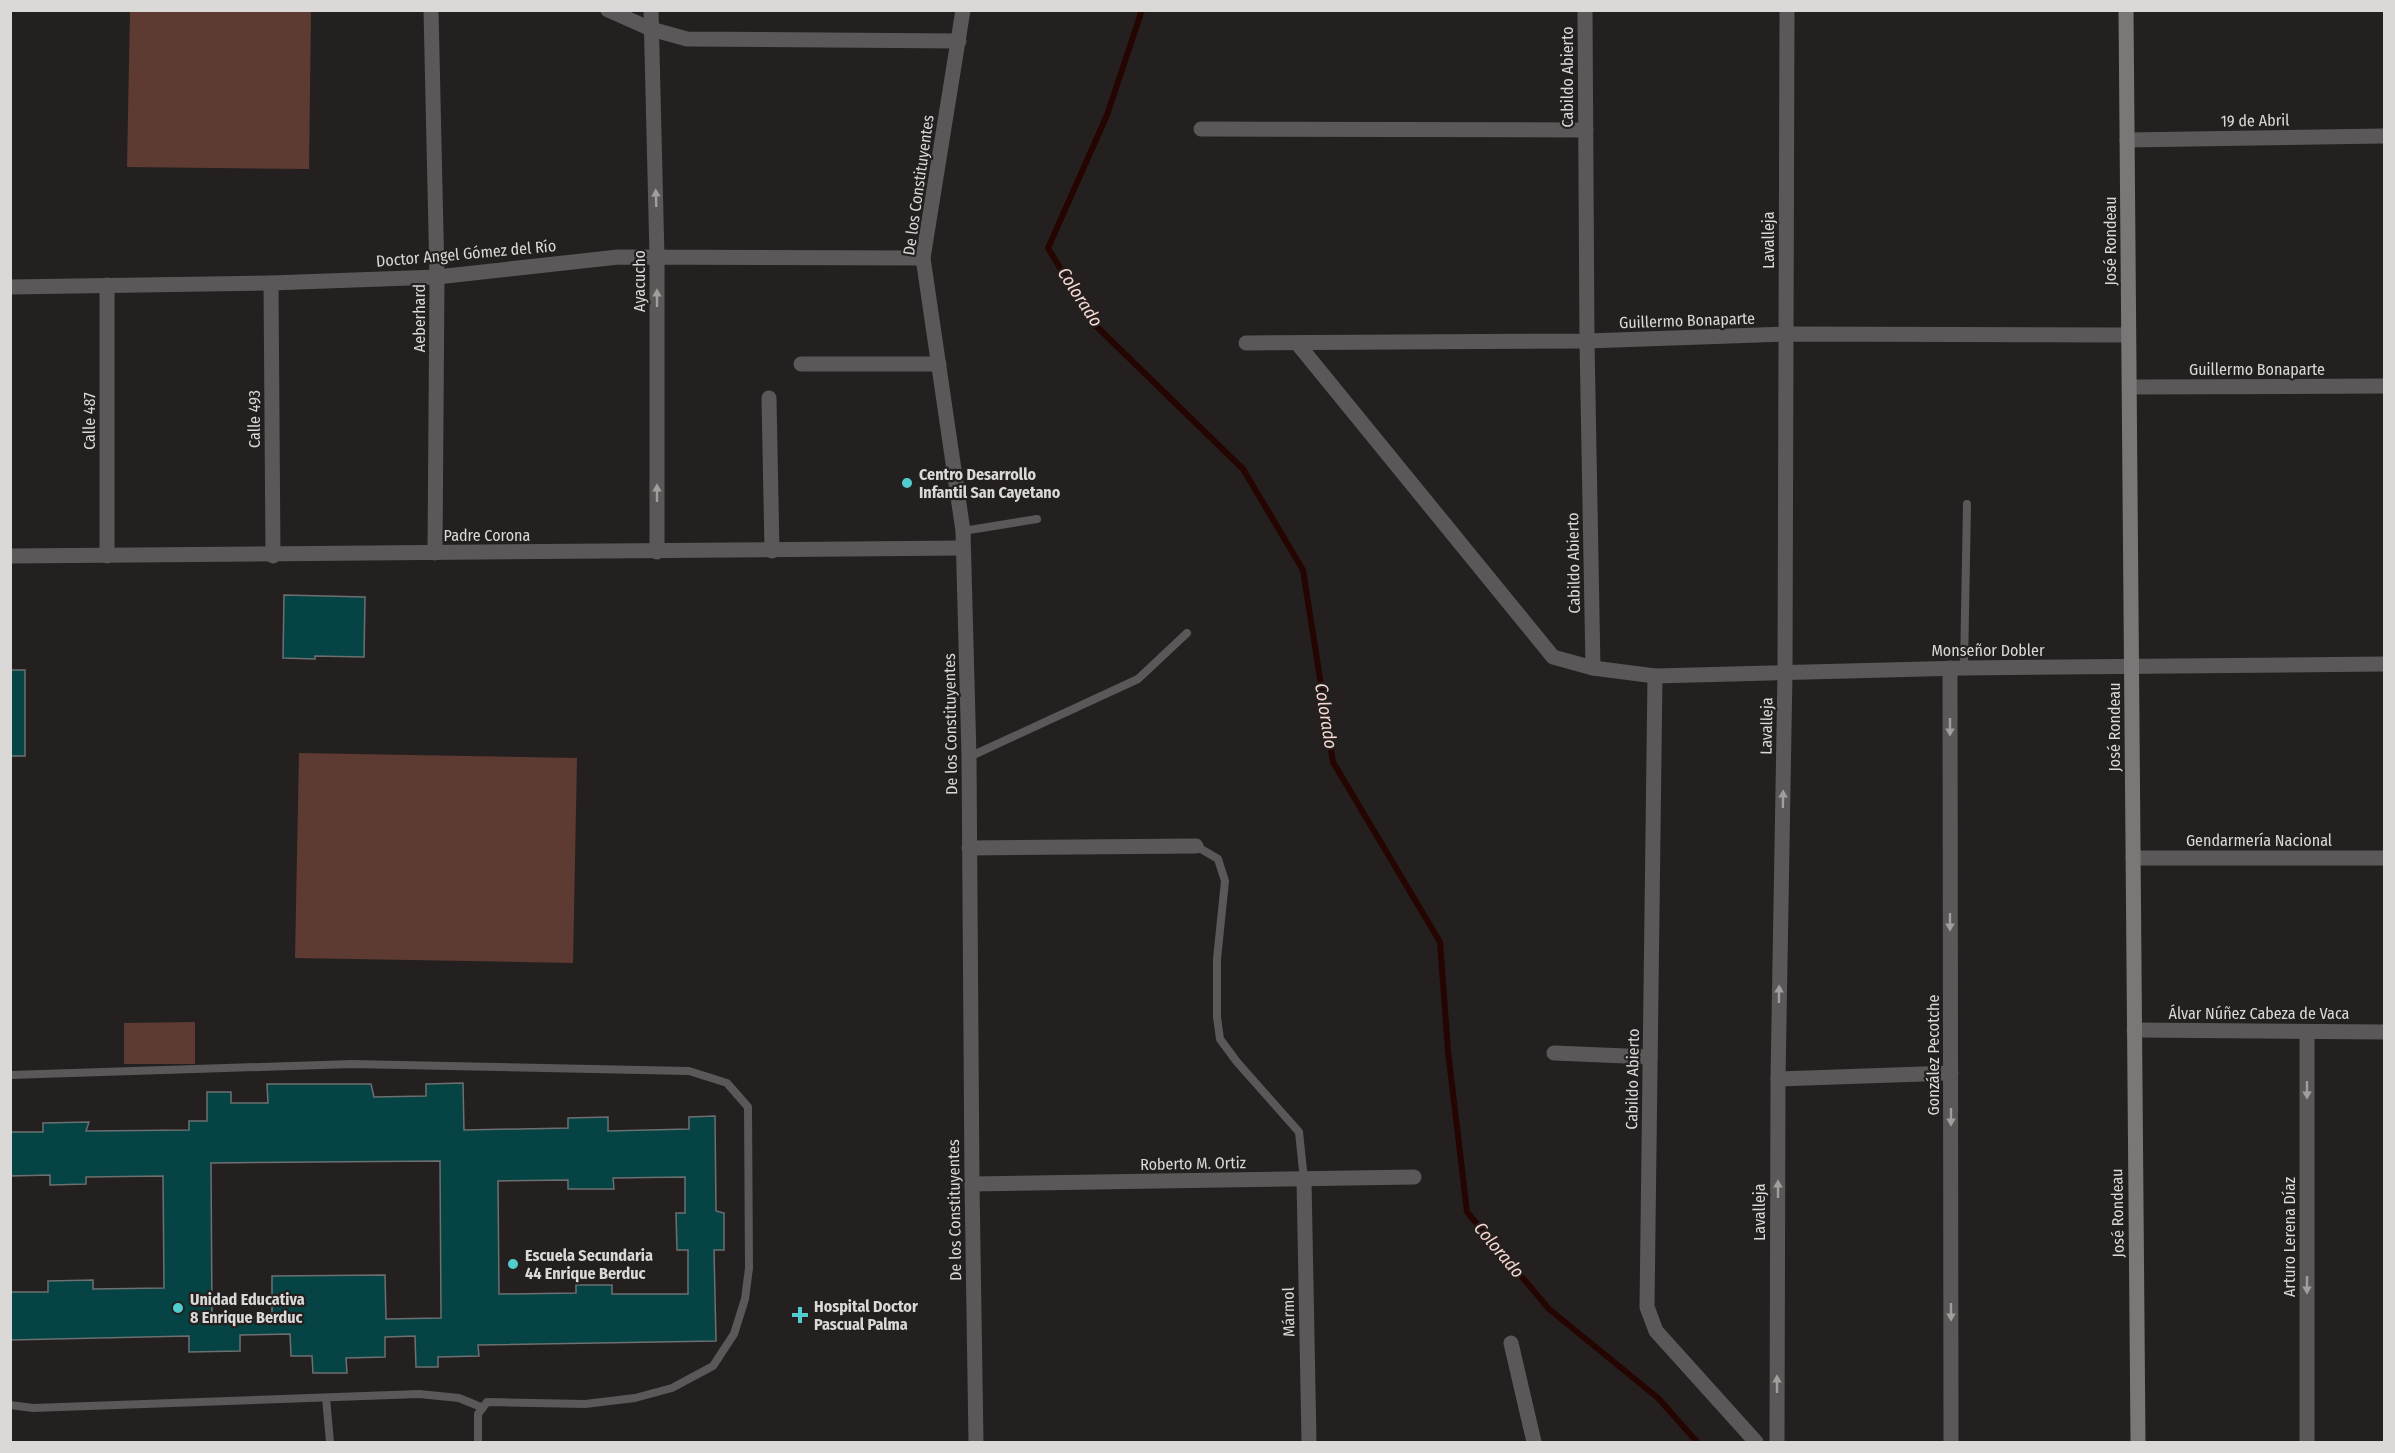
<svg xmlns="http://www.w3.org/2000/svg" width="2395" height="1453" font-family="'Fira Sans Condensed',sans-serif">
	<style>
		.green { fill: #5d3a32 }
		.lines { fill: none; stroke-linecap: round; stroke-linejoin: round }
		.stream { stroke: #250501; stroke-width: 6 }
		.building { fill: #054344; stroke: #6c7070; stroke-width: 1.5; fill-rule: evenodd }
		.lane { stroke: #5a5858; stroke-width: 8 }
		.street { stroke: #5a5858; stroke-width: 15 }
		.secondary { stroke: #7a7777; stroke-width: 15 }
		.oneway { fill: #a19f9e }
		.poi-dot { fill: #52cdcf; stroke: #24201f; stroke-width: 2 }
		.labels { text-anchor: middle; stroke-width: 4.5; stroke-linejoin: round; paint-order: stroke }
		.street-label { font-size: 16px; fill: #dbd9d8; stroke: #24201f }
		.poi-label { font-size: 16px; font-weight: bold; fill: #dbd9d8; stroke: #24201f; text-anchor: start }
		.water-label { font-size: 18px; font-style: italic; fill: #f7d9d2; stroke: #24201f }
	</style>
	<rect width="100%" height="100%" fill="#24201f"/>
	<g class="green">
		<path d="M130,11H311L309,169L127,167Z"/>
		<path d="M299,753L577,758L573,963L295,958Z"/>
		<path d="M195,1022V1064H124V1023Z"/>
	</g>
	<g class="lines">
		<path class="stream" d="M1142,10L1107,115L1048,248L1094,324L1243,469L1303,570L1333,762L1440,942L1448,1051L1467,1212L1549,1309L1658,1398L1697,1442"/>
	</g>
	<g class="building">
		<path d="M284,595L365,597L364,657L315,656V659L283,658Z"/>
		<rect x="10" y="670" width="15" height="86"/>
		<path d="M463,1083L464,1130L568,1128V1118L608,1117V1131L689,1129V1117L715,1116L716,1211L724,1213V1250H714L716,1341L478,1345L479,1356L438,1357V1367H416L415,1336L385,1337V1357L346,1358L347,1373H313L312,1356H291L290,1334L240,1335V1351L189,1352V1336L10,1340V1292H48V1281L93,1280V1289L164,1288L163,1176L86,1177V1184L50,1185V1175L10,1176V1132H43V1123L89,1122L86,1131L189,1130V1121H207V1092H231V1103H268L267,1084H371L374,1097L426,1096V1084ZM440,1161L441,1318L386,1319L385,1275L272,1276V1317L212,1318L211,1163ZM685,1177V1213H676L677,1250H688V1294H612V1285H576V1293L499,1294L498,1181L568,1180V1189H614L613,1178Z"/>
	</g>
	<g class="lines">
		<g class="lane">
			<path d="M963,531L1037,519"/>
			<path d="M1964,668L1967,504"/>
			<path d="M969,757L1138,679L1187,633"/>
			<path d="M1196,846L1218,859L1225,881L1217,959V1017L1220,1039L1237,1062L1299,1132L1304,1180"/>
			<path d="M10,1075L352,1064L689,1071L727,1083L748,1107L749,1268L745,1299L734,1334L713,1366L672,1388L635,1398L585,1404L487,1402L478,1414V1442"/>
			<path d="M326,1398L330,1442"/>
			<path d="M10,1405L33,1408L419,1394L459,1398L481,1407"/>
		</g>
		<g class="street">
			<path d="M431,10L437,277L435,553"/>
			<path d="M608,10L651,29L687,39L959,41"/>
			<path d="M651,10L657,257V552"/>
			<path d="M963,10L923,258L963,531L969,757L972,1184L976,1442"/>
			<path d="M1585,10L1587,341L1593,668"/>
			<path d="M1201,129L1586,130"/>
			<path d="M2127,140L2384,136"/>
			<path d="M271,283L273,556"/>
			<path d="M10,287L271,283L437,277L618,257L923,258"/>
			<path d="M1246,343L1587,341L1786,334L2128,335"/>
			<path d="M1297,343L1553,657L1593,668L1655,676L1964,668L2384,664"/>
			<path d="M801,364H939"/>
			<path d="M2130,387L2384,386"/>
			<path d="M769,398L772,551"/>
			<path d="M10,556L963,548"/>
			<path d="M107,556V285"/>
			<path d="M1950,668L1951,1442"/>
			<path d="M1655,676L1647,1307L1656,1331L1756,1442"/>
			<path d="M969,848L1196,846"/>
			<path d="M2133,858H2384"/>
			<path d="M2134,1030L2384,1032"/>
			<path d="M2307,1032V1442"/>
			<path d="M1554,1053L1650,1057"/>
			<path d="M1778,1079L1951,1073"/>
			<path d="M1304,1180L1309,1442"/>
			<path d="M972,1184L1414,1177"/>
			<path d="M1511,1343L1534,1442"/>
			<path d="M1777,1442L1778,1079L1785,673L1787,10"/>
		</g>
		<path class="secondary" d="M2126,10L2138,1442"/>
	</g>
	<defs><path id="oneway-solid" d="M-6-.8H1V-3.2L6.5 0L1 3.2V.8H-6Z" transform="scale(1.5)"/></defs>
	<g class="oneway">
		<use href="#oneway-solid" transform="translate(656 198) rotate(-92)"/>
		<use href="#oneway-solid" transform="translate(657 298) rotate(-90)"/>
		<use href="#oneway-solid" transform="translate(657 493) rotate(-90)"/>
		<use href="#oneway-solid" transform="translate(1950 727) rotate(90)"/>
		<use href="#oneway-solid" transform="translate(1783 799) rotate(-89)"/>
		<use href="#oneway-solid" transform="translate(1950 922) rotate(90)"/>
		<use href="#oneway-solid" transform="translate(1779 994) rotate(-89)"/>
		<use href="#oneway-solid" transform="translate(2307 1090) rotate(90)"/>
		<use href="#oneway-solid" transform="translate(1951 1117) rotate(90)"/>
		<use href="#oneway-solid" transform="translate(1778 1189) rotate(-90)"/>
		<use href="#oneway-solid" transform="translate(2307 1285) rotate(90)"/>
		<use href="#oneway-solid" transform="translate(1951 1312) rotate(90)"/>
		<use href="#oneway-solid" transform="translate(1777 1384) rotate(-90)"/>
	</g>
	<g class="poi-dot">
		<circle cx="907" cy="483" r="6"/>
		<circle cx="513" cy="1264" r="6"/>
		<circle cx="178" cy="1308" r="6"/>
		<path d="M797 1306h6v6h6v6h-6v6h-6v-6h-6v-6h6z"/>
	</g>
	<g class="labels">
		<g class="street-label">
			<text transform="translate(1567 77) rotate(-90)" y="6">Cabildo Abierto</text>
			<text transform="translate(2255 120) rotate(-1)" y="6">19 de Abril</text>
			<text transform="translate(918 185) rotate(-82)" y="6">De los Constituyentes</text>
			<text transform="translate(1768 240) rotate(-90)" y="6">Lavalleja</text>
			<text transform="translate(2110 241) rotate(-90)" y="6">José Rondeau</text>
			<text transform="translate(466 253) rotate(-5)" y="6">Doctor Angel Gómez del Río</text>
			<text transform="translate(639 281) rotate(-90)" y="6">Ayacucho</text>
			<text transform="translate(419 318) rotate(-90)" y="6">Aeberhard</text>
			<text transform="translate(1687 320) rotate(-2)" y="6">Guillermo Bonaparte</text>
			<text x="2257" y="375">Guillermo Bonaparte</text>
			<text transform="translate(254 419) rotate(-90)" y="6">Calle 493</text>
			<text transform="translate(89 421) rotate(-90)" y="6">Calle 487</text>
			<text x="487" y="541">Padre Corona</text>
			<text transform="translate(1573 563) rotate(-91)" y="6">Cabildo Abierto</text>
			<text x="1988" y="656">Monseñor Dobler</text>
			<text transform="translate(950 724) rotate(-91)" y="6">De los Constituyentes</text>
			<text transform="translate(1766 726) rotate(-89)" y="6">Lavalleja</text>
			<text transform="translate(2114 727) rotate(-90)" y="6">José Rondeau</text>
			<text x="2259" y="846">Gendarmería Nacional</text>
			<text x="2259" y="1019">Álvar Núñez Cabeza de Vaca</text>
			<text transform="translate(1933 1055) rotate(-90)" y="6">González Pecotche</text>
			<text transform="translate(1632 1079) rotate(-89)" y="6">Cabildo Abierto</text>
			<text transform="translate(1193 1163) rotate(-1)" y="6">Roberto M. Ortiz</text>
			<text transform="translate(954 1210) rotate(-91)" y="6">De los Constituyentes</text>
			<text transform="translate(1759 1212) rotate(-90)" y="6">Lavalleja</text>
			<text transform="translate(2117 1213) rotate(-91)" y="6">José Rondeau</text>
			<text transform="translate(2289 1237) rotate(-90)" y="6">Arturo Lerena Díaz</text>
			<text transform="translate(1288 1312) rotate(-91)" y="6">Mármol</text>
		</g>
		<g class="poi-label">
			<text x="919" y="480">Centro Desarrollo<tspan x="919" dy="18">Infantil San Cayetano</tspan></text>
			<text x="525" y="1261">Escuela Secundaria<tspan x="525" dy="18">44 Enrique Berduc</tspan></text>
			<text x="190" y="1305">Unidad Educativa<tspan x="190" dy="18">8 Enrique Berduc</tspan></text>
			<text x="814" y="1312">Hospital Doctor<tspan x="814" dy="18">Pascual Palma</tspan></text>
		</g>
		<g class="water-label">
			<text transform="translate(1080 297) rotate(57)" y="6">Colorado</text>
			<text transform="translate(1326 716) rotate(81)" y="6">Colorado</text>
			<text transform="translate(1499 1250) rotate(50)" y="6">Colorado</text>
		</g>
	</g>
	<rect width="2395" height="1453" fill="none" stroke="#dbd9d8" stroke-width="24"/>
</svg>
